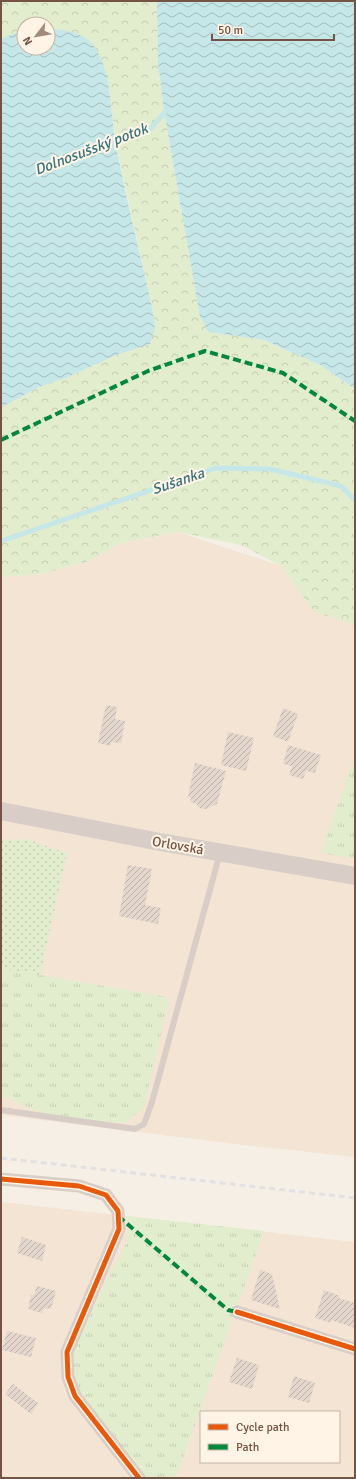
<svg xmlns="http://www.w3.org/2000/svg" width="356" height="1479" font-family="Signika,sans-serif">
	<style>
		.residential { fill: #f3e4d4; fill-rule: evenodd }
		.grass { fill: url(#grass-tufts) }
		.forest { fill: url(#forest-crowns) }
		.garden { fill: url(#garden-dots) }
		.water { fill: url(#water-waves) }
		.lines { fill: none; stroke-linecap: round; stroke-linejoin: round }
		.stream { stroke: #c6e7e7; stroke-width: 5 }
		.building { fill: url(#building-hatch) }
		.lane { stroke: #d8cdc7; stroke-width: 6 }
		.street { stroke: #d8cdc7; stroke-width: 13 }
		.secondary { stroke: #d8cdc7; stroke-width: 18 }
		.rail { stroke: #e3e0e3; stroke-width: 3; stroke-dasharray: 6 4; stroke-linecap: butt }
		.quiet { stroke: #00873e; stroke-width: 4; stroke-dasharray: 8 4; stroke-linecap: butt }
		.cycleway-casing { stroke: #fff4e5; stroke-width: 8 }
		.cycleway { stroke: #e8590c; stroke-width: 5 }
		.labels { text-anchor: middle; stroke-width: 4; stroke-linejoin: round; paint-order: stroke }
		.street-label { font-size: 14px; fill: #755344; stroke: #fff4e5 }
		.water-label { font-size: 15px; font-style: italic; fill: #37747d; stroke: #fff4e5 }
	</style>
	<defs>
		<pattern id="grass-tufts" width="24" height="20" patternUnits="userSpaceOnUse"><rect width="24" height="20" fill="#e2edce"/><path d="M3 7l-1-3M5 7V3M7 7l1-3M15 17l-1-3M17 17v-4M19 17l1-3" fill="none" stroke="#c5cdb2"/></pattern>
		<pattern id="forest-crowns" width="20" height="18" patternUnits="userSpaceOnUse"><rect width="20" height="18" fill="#e2edce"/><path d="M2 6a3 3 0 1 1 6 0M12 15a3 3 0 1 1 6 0" fill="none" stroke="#c5cdb2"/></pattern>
		<pattern id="garden-dots" width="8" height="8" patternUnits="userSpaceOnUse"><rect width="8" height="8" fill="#e2edce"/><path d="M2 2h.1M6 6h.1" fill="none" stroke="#c5cdb2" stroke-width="1.8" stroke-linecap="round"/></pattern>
		<pattern id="water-waves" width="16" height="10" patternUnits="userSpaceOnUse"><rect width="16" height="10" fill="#c6e7e7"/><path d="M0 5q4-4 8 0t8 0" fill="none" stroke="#a5bebd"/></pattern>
		<pattern id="building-hatch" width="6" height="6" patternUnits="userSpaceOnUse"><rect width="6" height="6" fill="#e3d6cc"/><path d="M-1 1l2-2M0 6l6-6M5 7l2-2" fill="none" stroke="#bdb0a7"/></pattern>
	</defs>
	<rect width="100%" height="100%" fill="#f6efe5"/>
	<g class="residential">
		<path d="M178,532L281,566L314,612L355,625V1157L235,1144L1,1115V577L41,574L86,562L121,543Z"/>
		<path d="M1,1202L355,1242V1478H1ZM201,1412H339V1462H201Z"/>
	</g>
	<g class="grass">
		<path d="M355,754V859L321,853Z"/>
		<path d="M1,968L166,997L168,1004L144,1107L125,1123L51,1117L5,1097L1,1098Z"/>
		<path d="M127,1216L264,1231L176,1478H147L79,1391L73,1372V1348L126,1243Z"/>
	</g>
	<path class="forest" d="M1,1H157L158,64L164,111L200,317L208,332L264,340L320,365L355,389V625L314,612L281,566L241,545L178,532L121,543L86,562L41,574L1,577V408L39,387L66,378L116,355L155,329L153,312L116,145L109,88L60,29H48V24H24V31L15,33L1,39Z"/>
	<path class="garden" d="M26,839L67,853L40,975L1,968V840Z"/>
	<g class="water">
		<path d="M157,1H355V389L320,365L264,340L208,332L200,317L164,111L158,64Z"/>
		<path d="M48,29C64,29 84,32 94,46C112,70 111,118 116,146C127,202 141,257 153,312L155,329L150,344L116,355L66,378L39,387L1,408V39L15,33L24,31V48H48Z"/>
	</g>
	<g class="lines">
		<g class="stream">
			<path d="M109,144L150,129L168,109"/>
			<path d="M1,541L216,468L270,469L341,486L355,500"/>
		</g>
	</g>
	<g class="building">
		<path d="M106,705L117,707L115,719L125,721L121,743L111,742V746L98,743Z"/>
		<path d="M283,708L298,714L288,742L273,736Z"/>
		<path d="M228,732L254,738L246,771L221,765Z"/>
		<path d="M288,745L321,755L315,773L306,771L303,779L289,775L292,766L283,764Z"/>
		<path d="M195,763L226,771L217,804L206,809L199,808L197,804L190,802L191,798L188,797Z"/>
		<path d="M128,865L152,869L145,905L161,908L158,924L119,916Z"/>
		<path d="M22,1237L46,1245L42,1261L17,1253Z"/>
		<path d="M260,1270L272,1274L280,1309L251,1300Z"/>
		<path d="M37,1286L56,1291L51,1309L44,1308L42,1313L28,1309L31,1295H34Z"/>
		<path d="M324,1290L340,1296L338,1298L355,1303V1328L331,1320V1323L315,1318Z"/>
		<path d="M7,1331L36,1338L31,1357L2,1350Z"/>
		<path d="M237,1358L259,1365L252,1389L229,1382Z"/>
		<path d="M294,1376L315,1383L309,1403L288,1397Z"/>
		<path d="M13,1384L38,1403L31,1414L5,1394Z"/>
	</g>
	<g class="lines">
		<path class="lane" d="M1,1110L135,1129L144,1124L152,1102L220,853"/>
		<g class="street">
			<path d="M1,1179L79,1186L106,1195L118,1211L119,1229L67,1352L68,1377L75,1396L139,1478"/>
			<path d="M237,1312L355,1349"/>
		</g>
		<path class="secondary" d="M1,811L160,842L355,876"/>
		<path class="rail" d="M1,1158L355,1198"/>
		<g class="quiet">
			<path d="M1,440L148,371L205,351L283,373L355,421"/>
			<path d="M118,1216L228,1310L237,1312"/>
		</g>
		<defs>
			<g id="cycleway">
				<path d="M1,1179L79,1186L106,1195L118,1211L119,1229L67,1352L68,1377L75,1396L139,1478"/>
				<path d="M237,1312L355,1349"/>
			</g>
		</defs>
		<use href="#cycleway" class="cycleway-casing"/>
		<use href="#cycleway" class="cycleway"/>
	</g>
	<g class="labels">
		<g class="street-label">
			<text transform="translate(178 845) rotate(10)" y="5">Orlovská</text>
		</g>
		<g class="water-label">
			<text transform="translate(91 149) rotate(-21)" y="5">Dolnosušský potok</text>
			<text transform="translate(178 481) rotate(-19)" y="5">Sušanka</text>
		</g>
	</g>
	<rect width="356" height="1479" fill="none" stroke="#755344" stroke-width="4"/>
	<rect x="200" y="1411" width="140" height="52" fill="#fff4e5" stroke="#c8b4a5"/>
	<rect x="208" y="1424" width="20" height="6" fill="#e8590c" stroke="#c8b4a5"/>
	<text x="236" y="1431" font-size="12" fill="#755344">Cycle path</text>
	<rect x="208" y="1444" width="20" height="6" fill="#00873e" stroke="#c8b4a5"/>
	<text x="236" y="1451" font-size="12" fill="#755344">Path</text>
	<g transform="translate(36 36) rotate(239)"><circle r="19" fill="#fff4e5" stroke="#c8b4a5"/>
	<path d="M0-3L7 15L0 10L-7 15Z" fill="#a28a7c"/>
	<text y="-6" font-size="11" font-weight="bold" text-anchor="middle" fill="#755344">N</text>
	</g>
	<path d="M212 34v6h122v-6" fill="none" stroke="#755344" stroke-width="2"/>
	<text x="218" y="34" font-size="12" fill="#755344" stroke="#fff4e5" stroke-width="3" paint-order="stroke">50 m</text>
</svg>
